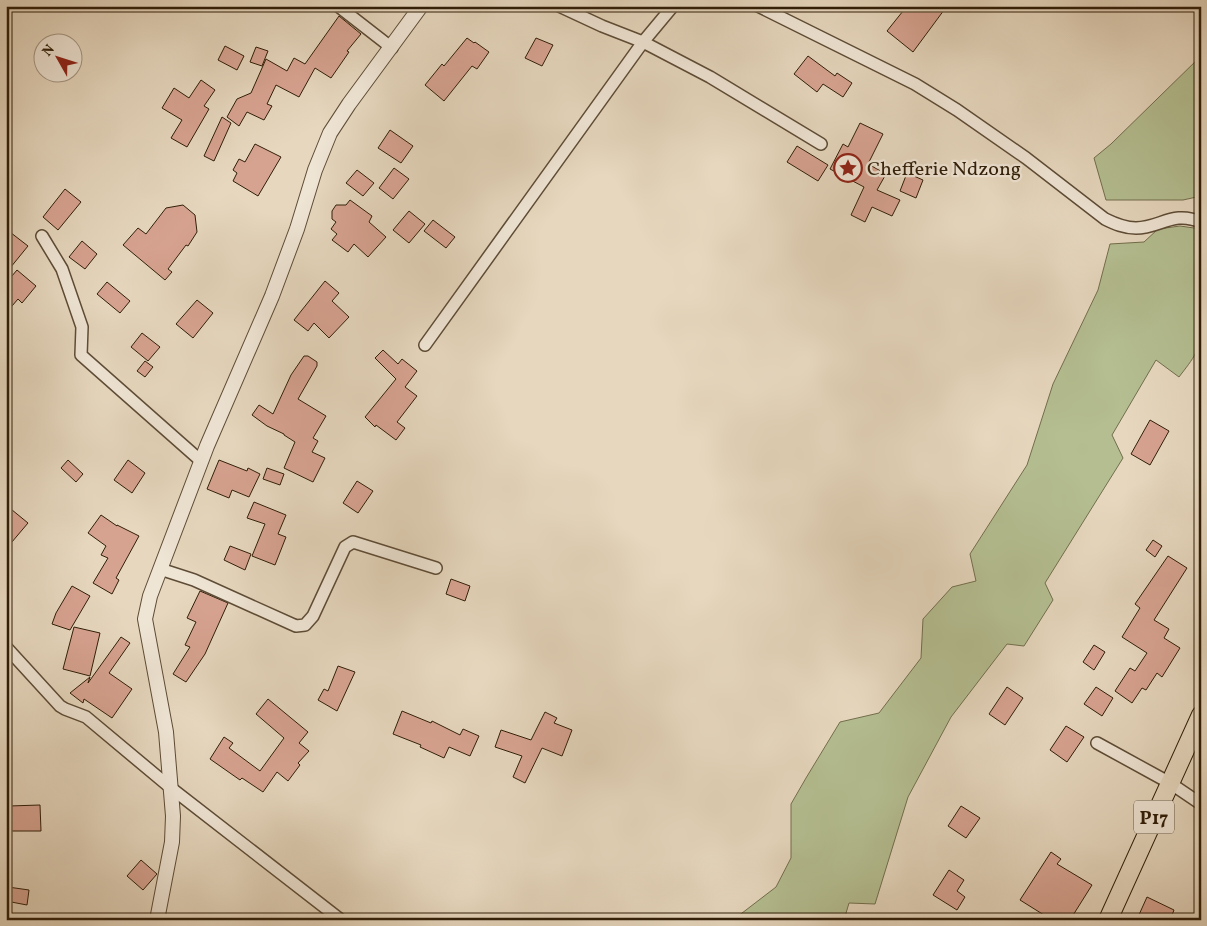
<svg xmlns="http://www.w3.org/2000/svg" width="1207" height="926" font-family="Vollkorn,serif">
	<style>
		.green { fill: #b4be91; stroke: #726e4c }
		.building { fill: #d7a391; stroke: #301e08 }
		.lines { fill: none; stroke-linecap: round; stroke-linejoin: round }
		.minor-casing { stroke: #5e4c36; stroke-width: 14 }
		.tertiary-casing { stroke: #5e4c36; stroke-width: 16 }
		.primary-casing { stroke: #301e08; stroke-width: 20 }
		.minor { stroke: #efe5d5; stroke-width: 11 }
		.tertiary { stroke: #efe5d5; stroke-width: 14 }
		.primary { stroke: #e6d7be; stroke-width: 18 }
		.labels { text-anchor: middle; stroke-width: 4.5; stroke-linejoin: round; paint-order: stroke }
		.shield { fill: #efe5d5; stroke: #695a46; stroke-width: 1 }
		.shield-label { font-size: 19px; font-weight: bold; fill: #301e08 }
		.poi-label { font-size: 20px; fill: #301e08; stroke: #efe5d5; text-anchor: start }
	</style>
	<rect width="100%" height="100%" fill="#e6d7be"/>
	<filter id="stains"><feTurbulence type="fractalNoise" baseFrequency=".004" numOctaves="4"/><feColorMatrix values="0 0 0 0 .2 0 0 0 0 .09 0 0 0 0 .02 0 0 0 .5 -.17"/></filter>
	<radialGradient id="worn" r=".72"><stop offset=".6" stop-color="#630" stop-opacity="0"/><stop offset="1" stop-color="#630" stop-opacity=".3"/></radialGradient>
	<g class="green">
		<path d="M1201,56V196L1183,200H1106L1094,158L1111,144Z"/>
		<path d="M1180,226L1201,229V316L1197,324C1207,344 1191,361 1179,377L1156,360L1112,435L1123,458L1045,583L1053,600L1024,646L1007,644L951,717L908,797L875,904L849,903L844,920H733L776,887L791,858V804L806,778L840,722L879,713L921,658L923,619L952,587L976,581L970,554L1027,465L1053,384L1098,290L1110,244L1144,242L1158,229Z"/>
	</g>
	<g class="building">
		<path d="M907,6H947L913,52L887,31Z"/>
		<path d="M339,16L361,34L347,51L349,52L331,78L315,68L299,97L276,85L267,104L272,106L264,120L247,112L239,126L227,117L237,99L251,93L266,59L287,71L294,58L305,64Z"/>
		<path d="M467,38L474,43L475,42L489,52L477,69L472,66L444,101L425,85L442,64L444,66Z"/>
		<path d="M536,38L553,45L542,66L525,58Z"/>
		<path d="M225,46L244,56L237,70L218,60Z"/>
		<path d="M256,47L268,51L262,66L250,62Z"/>
		<path d="M808,56L835,76L837,73L852,83L843,97L823,84L817,92L794,74Z"/>
		<path d="M201,80L215,90L204,106L209,109L187,147L171,138L182,120L162,108L174,88L189,98Z"/>
		<path d="M222,117L231,123L214,161L204,156Z"/>
		<path d="M860,123L883,134L868,164L886,174L877,190L900,200L892,216L872,207L865,222L851,215L864,187L830,169L843,144L848,147Z"/>
		<path d="M390,130L413,146L401,163L378,148Z"/>
		<path d="M255,144L281,157L258,196L233,181L237,173L233,170L239,159L245,162Z"/>
		<path d="M797,146L828,165L818,181L787,162Z"/>
		<path d="M394,168L409,179L393,199L379,188Z"/>
		<path d="M357,170L374,183L363,196L346,183Z"/>
		<path d="M907,173L923,180L916,198L900,191Z"/>
		<path d="M65,189L81,202L58,230L43,217Z"/>
		<path d="M350,200L372,216L369,222L386,237L368,257L354,244L348,252L332,240L337,234L331,229L336,222L332,219V211L336,205H346Z"/>
		<path d="M183,205L195,215L197,232L188,246L186,245L168,269L172,272L165,280L123,245L138,228L146,234L166,208Z"/>
		<path d="M409,211L425,224L409,243L393,230Z"/>
		<path d="M433,220L455,237L446,248L424,231Z"/>
		<path d="M6,229L28,246L6,273Z"/>
		<path d="M82,241L97,254L85,269L69,257Z"/>
		<path d="M17,270L36,286L22,303L18,299L6,313V283Z"/>
		<path d="M325,281L339,293L332,301L349,317L329,338L314,323L308,331L294,320Z"/>
		<path d="M107,282L130,301L120,313L97,294Z"/>
		<path d="M197,300L213,313L193,338L176,324Z"/>
		<path d="M142,333L160,347L148,361L131,347Z"/>
		<path d="M383,350L398,364L402,359L417,371L405,387L417,396L397,422L405,428L396,440L376,425L375,427L365,417L396,379L375,358Z"/>
		<path d="M304,356H308L317,362V366L298,399L326,416L313,438L318,441L312,452L325,458L313,482L284,468L295,442L284,435V434L267,426L252,415L259,405L273,414L291,375Z"/>
		<path d="M145,361L153,367L145,377L137,371Z"/>
		<path d="M1150,420L1169,431L1150,465L1131,454Z"/>
		<path d="M68,460L83,474L76,482L61,468Z"/>
		<path d="M128,460L145,473L132,493L114,480Z"/>
		<path d="M219,460L247,471L248,468L260,474L249,497L232,490L229,498L207,489Z"/>
		<path d="M267,468L284,474L280,485L263,479Z"/>
		<path d="M357,481L373,491L358,513L343,503Z"/>
		<path d="M254,502L286,515L278,534L286,537L275,565L252,556L265,524L247,518Z"/>
		<path d="M6,505L28,523L6,549Z"/>
		<path d="M101,515L117,526V525L139,536L116,578L119,580L112,594L93,583L108,558L101,555L106,546L88,533Z"/>
		<path d="M1153,540L1162,546L1155,557L1146,550Z"/>
		<path d="M230,546L251,554L245,570L224,560Z"/>
		<path d="M1168,556L1187,568L1154,620L1169,629L1164,638L1180,648L1162,677L1157,673L1146,690L1142,688L1132,703L1115,691L1130,668L1135,671L1147,653L1122,637L1140,608L1135,604Z"/>
		<path d="M451,579L470,586L465,601L446,594Z"/>
		<path d="M72,586L90,596L70,630L52,624L56,613Z"/>
		<path d="M200,591L228,603L205,654L186,682L173,674L190,647L185,645L196,622L187,618Z"/>
		<path d="M74,627L100,633L90,676L63,669Z"/>
		<path d="M121,637L130,643L109,673L132,689L112,718L84,699L83,703L70,693L90,677L88,683Z"/>
		<path d="M1094,645L1105,652L1094,670L1083,662Z"/>
		<path d="M338,666L355,672L337,711L318,700L324,689L328,691Z"/>
		<path d="M1007,687L1023,698L1005,725L989,714Z"/>
		<path d="M1096,687L1113,698L1102,716L1084,704Z"/>
		<path d="M268,699L308,732L299,743L309,751L298,763L300,765L288,781L277,772L263,792L242,778L240,780L210,759L224,737L233,743L229,748L260,771L284,738L256,714Z"/>
		<path d="M402,711L431,723L432,721L460,735L463,729L479,736L470,756L449,747L444,758L420,747L421,745L393,734Z"/>
		<path d="M545,712L557,718L554,723L572,730L562,756L542,748L525,783L513,777L522,756L495,747L501,730L531,740Z"/>
		<path d="M1066,726L1084,737L1067,762L1050,750Z"/>
		<path d="M40,805L41,831H6V813L9,812V806Z"/>
		<path d="M961,806L980,818L966,838L948,826Z"/>
		<path d="M1051,852L1061,859L1057,864L1092,885L1070,920H1052L1020,900Z"/>
		<path d="M141,860L157,874L143,890L127,876Z"/>
		<path d="M949,870L964,880L957,891L965,897L957,910L933,895Z"/>
		<path d="M8,887L29,890L27,905L6,901Z"/>
		<path d="M1147,897L1174,910L1170,920H1144L1138,917Z"/>
	</g>
	<g class="lines">
		<defs>
			<g id="minor">
				<path d="M338,6L392,48"/>
				<path d="M559,6L602,26L643,42L673,6"/>
				<path d="M758,6L915,84L957,110L1026,158L1105,219C1115,224 1124,228 1136,228C1160,228 1173,210 1201,222"/>
				<path d="M42,236L62,269L82,327L81,355L201,461"/>
				<path d="M425,345L643,42L710,77L821,144"/>
				<path d="M160,569L194,580L296,626L305,625L313,616L345,547L353,542L436,568"/>
				<path d="M6,647L60,706L65,709L86,717L171,788L341,920"/>
				<path d="M1097,743L1170,783L1201,804"/>
			</g>
			<path id="tertiary" d="M157,920L172,842L173,816L166,732L145,619L150,596L207,446L272,296L297,229L315,170L330,133L349,104L421,6"/>
			<path id="primary" d="M1108,920L1201,715"/>
		</defs>
		<use href="#minor" class="minor-casing"/>
		<use href="#tertiary" class="tertiary-casing"/>
		<use href="#primary" class="primary-casing"/>
		<use href="#minor" class="minor"/>
		<use href="#tertiary" class="tertiary"/>
		<use href="#primary" class="primary"/>
	</g>
	<defs>
		<symbol id="sight-ring" viewBox="-11 -11 22 22"><circle r="9.5" fill="#efe5d5" stroke="#8f2418" stroke-width="1.5"/><path d="M0-6L1.8-2.2L6-1.7L2.9 1.2L3.7 5.4L0 3.3L-3.7 5.4L-2.9 1.2L-6-1.7L-1.8-2.2Z" fill="#8f2418"/></symbol>
	</defs>
	<g fill-rule="evenodd">
		<use href="#sight-ring" x="832" y="152" width="32" height="32"/>
	</g>
	<g class="labels">
		<rect class="shield" x="1134" y="800.5" width="40" height="33" rx="4"/>
		<g class="shield-label">
			<text x="1154" y="824">P17</text>
		</g>
		<g class="poi-label">
			<text x="867" y="175">Chefferie Ndzong</text>
		</g>
	</g>
	<rect width="1207" height="926" fill="none" stroke="#e6d7be" stroke-width="25"/>
	<rect x="8" y="8" width="1192" height="911" fill="none" stroke="#301e08" stroke-width="2.5"/>
	<rect x="12" y="12" width="1182" height="901" fill="none" stroke="#301e08"/>
	<g transform="translate(58 58) rotate(309)"><circle r="24" fill="#efe5d5" stroke="#a39583"/>
	<path d="M0-4L9 19L0 12L-9 19Z" fill="#8f2418"/>
	<text y="-8" font-size="14" font-weight="bold" text-anchor="middle" fill="#301e08">N</text>
	</g>
	<rect width="100%" height="100%" filter="url(#stains)"/>
	<rect width="100%" height="100%" fill="url(#worn)"/>
</svg>
